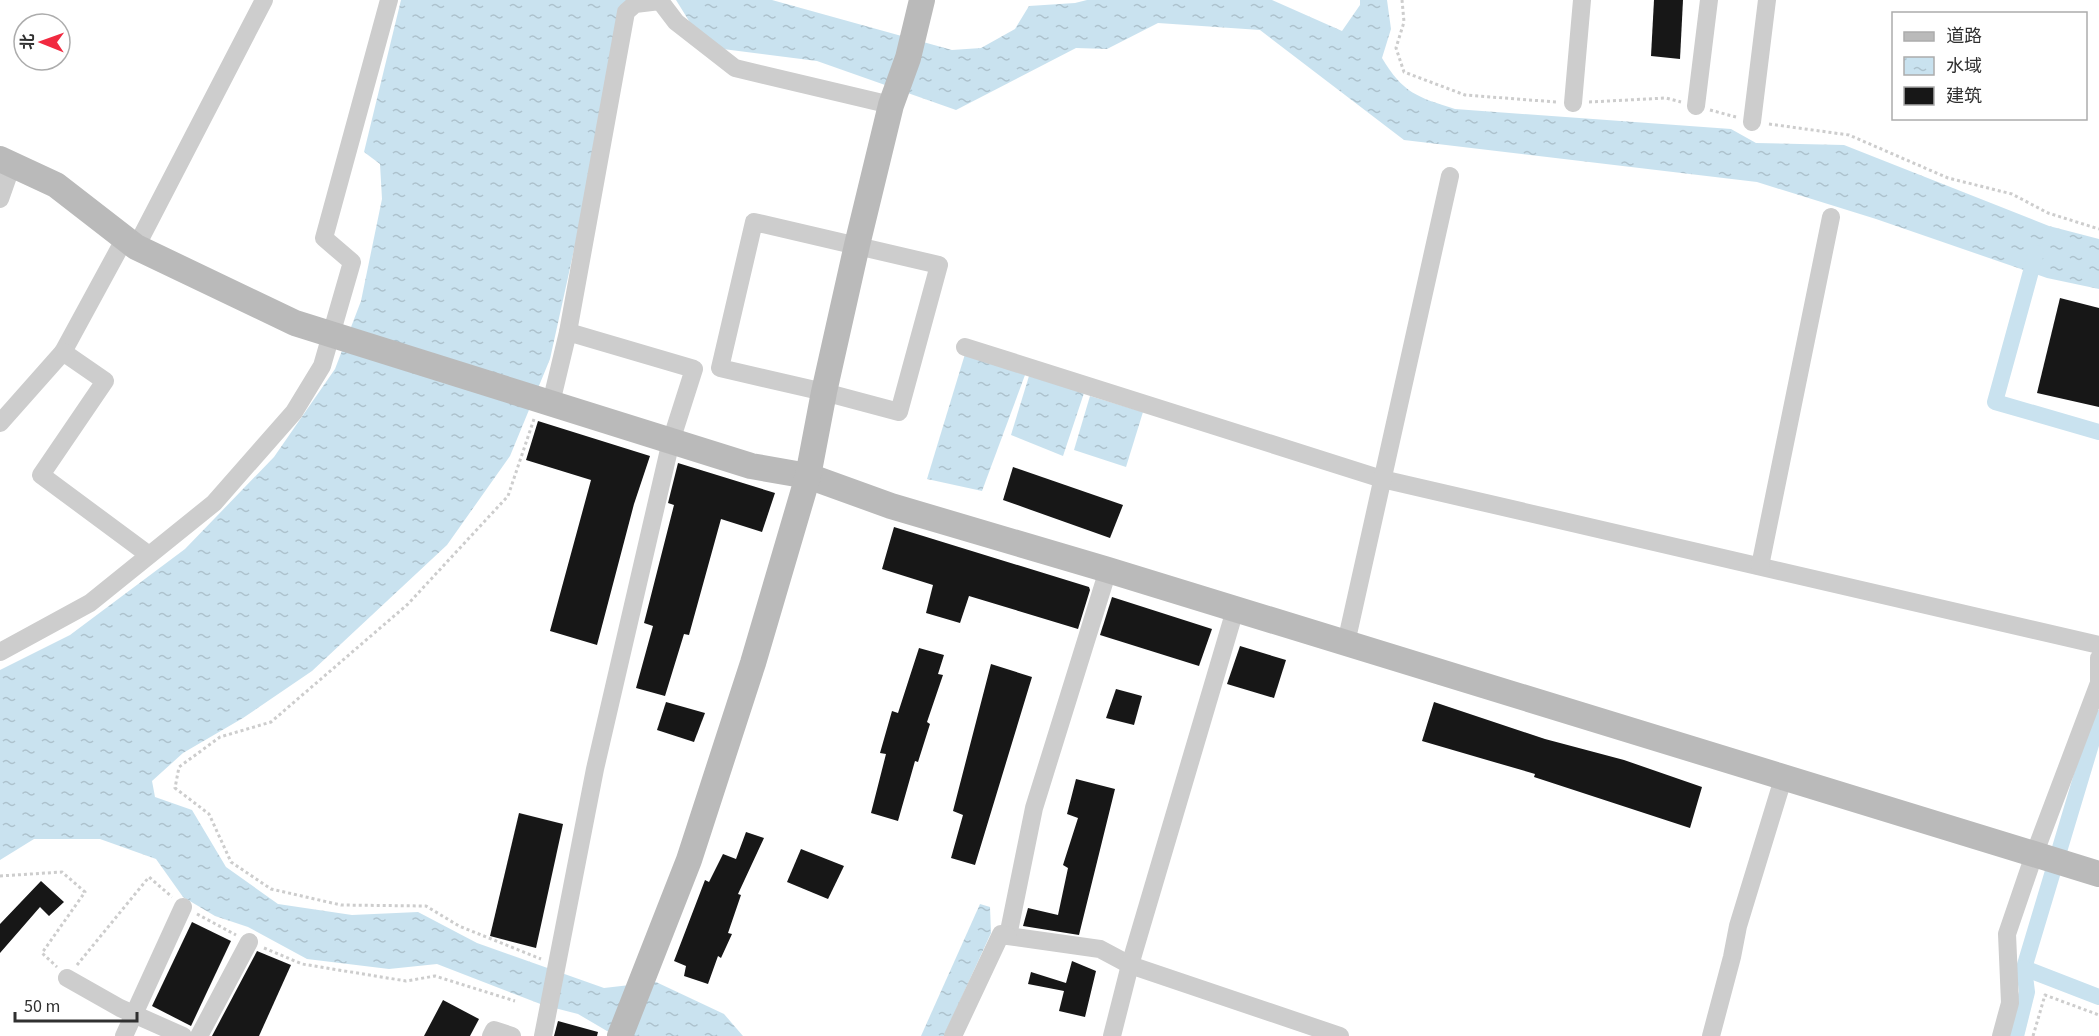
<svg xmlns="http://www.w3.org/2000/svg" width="2099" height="1036" font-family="'Source Sans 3','Noto Sans SC',sans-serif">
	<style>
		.water { fill: url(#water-ripples) }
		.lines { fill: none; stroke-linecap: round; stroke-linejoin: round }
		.canal { stroke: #c9e2ef; stroke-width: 16 }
		.building { fill: #171717 }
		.path { stroke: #cdcdcd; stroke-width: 3; stroke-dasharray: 3 3; stroke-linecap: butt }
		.street { stroke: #cdcdcd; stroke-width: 18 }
		.secondary { stroke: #bababa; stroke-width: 26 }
	</style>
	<defs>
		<pattern id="water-ripples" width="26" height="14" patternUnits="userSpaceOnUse" patternTransform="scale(1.5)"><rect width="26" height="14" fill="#c9e2ef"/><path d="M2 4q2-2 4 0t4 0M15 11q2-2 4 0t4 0" fill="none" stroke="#adc2cd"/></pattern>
	</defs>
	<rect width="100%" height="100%" fill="#fff"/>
	<g class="water">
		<path d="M401,0H629L550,359L510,456L447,545L312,671L243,718L183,753L152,781L155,797L192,810L226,867L278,904L352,915L418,912L477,943L604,988L656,982L724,1014L743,1036H627L607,1031L578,1014L543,1005L437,964L389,969L307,959L248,927L215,916L183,897L156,859L100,839H34L0,860V670L70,635L185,549L274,457L335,369L361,301L382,199L380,164L364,152Z"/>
		<path d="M676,0H772L952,50L981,48L1015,29L1029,6L1075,3L1087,0H1272L1342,31L1360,5V0H1387L1391,29L1382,58C1403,93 1417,97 1455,109L1731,129L1756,143L1844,145L2049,226L2099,239V289L2047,278L1876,219L1757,182L1404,140L1260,30L1158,23L1107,49L1076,48L956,110L817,61L723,49L699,37Z"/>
		<path d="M965,354L1025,375L982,491L927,479Z"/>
		<path d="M1029,376L1084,393L1063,456L1011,435Z"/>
		<path d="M1090,396L1143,412L1126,467L1074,450Z"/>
		<path d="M980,904L990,907L991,933L944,1036H921Z"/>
	</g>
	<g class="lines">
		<g class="canal">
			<path d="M2036,253L1995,402L2099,432"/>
			<path d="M2099,718L2024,968L2099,997"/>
			<path d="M2016,1036L2027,992L2024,968"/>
		</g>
	</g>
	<g class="building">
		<path d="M1654,0H1683L1680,59L1651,56Z"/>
		<path d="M2060,298L2099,308V407L2037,393Z"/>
		<path d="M538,421L650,456L634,504L597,645L550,631L591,480L526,460Z"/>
		<path d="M678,463L775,493L762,532L721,519L689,635L684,634L665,696L636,688L653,626L644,623L674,505L668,503Z"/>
		<path d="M1013,467L1123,505L1110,538L1003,500Z"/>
		<path d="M894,527L1089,587L1090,590L1078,629L969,596L960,623L926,613L933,585L882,569Z"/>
		<path d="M1112,597L1212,629L1199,666L1100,635Z"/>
		<path d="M1240,646L1286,660L1274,698L1227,684Z"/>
		<path d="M919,648L944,655L938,674L943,675L927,722L930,724L918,762L915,761L898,821L871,813L886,754L880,753L892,711L898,713Z"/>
		<path d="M991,664L1032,677L975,865L951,858L963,815L953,811Z"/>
		<path d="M1116,689L1142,696L1134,725L1106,718Z"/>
		<path d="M666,702L705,713L694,742L657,730Z"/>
		<path d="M1434,702L1545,739L1624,760L1702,787L1690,828L1534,777L1535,774L1422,741Z"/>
		<path d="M1076,779L1115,789L1079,935L1023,926L1028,908L1058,915L1068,868L1063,865L1078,818L1067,814Z"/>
		<path d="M519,813L563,824L536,948L490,936Z"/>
		<path d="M746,832L764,838L738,894L741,895L728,933L732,934L721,958L718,956L708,984L684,976L686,966L674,961L705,880L709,882L723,854L736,859Z"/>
		<path d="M801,849L844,866L828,899L787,882Z"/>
		<path d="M41,881L64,902L49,916L40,907L0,953V924Z"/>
		<path d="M192,922L231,941L191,1026L152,1006Z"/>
		<path d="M257,951L291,965L259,1036H212Z"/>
		<path d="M1072,961L1096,971L1085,1017L1059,1011L1064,991L1028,984L1031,972L1066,983Z"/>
		<path d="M443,1000L479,1019L470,1036H424Z"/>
		<path d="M558,1021L598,1032L597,1036H554Z"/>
	</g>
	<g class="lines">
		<g class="path">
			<path d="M1402,0L1404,22L1396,48L1404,72L1465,95L1556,102"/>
			<path d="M1589,102L1666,98L1681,102"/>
			<path d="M1710,110L1736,117"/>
			<path d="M1769,124L1849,135L1948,178L2012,194L2048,213L2099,229"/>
			<path d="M534,419L508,496L408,604L271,722L220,737L179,767L175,788L209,814L231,862L271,889L341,905L426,906L459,926L541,959"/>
			<path d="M0,876L62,872L85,892L42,953L57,967"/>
			<path d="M197,914L236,935"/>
			<path d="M264,948L302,964L406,981L435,976L515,1001"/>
			<path d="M77,965L149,877L172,897"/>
			<path d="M2033,1036L2045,995L2099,1015"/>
		</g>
		<g class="street">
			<path d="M1573,103L1582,0"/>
			<path d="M1696,106L1709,0"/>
			<path d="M1752,122L1767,0"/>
			<path d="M0,199L12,165"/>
			<path d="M754,222L939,265L899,412L824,392L720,368Z"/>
			<path d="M136,247L264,0"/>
			<path d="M568,332L626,12L635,4L660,1L676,22L735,68L891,105"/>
			<path d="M965,347L1382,479L2099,645"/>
			<path d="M63,352L125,238"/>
			<path d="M0,423L63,352L105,381L41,475L149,555"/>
			<path d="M1760,566L1831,217"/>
			<path d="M1108,570L1034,808L1008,936L1100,949L1130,965L1340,1036"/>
			<path d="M1346,643L1450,176"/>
			<path d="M0,652L90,603L214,503L294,412L322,366L352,262L324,238L389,0"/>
			<path d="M67,978L120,1008L183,1036"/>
			<path d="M124,1036L183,907"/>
			<path d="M199,1036L249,942"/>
			<path d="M491,1036L494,1030L512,1036"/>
			<path d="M543,1036L595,769L671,441L694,369L568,332L551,403"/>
			<path d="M953,1036L1001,934L1008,936"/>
			<path d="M1112,1036L1130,965L1235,610"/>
			<path d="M1711,1036L1732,957L1738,926L1783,779"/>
			<path d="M2001,1036L2010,1003L2007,934L2034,855L2099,683V658"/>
		</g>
		<g class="secondary">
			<path d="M0,159L56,185L136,247L295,323L751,466L808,476L891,506L1108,570L2099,874"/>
			<path d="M620,1036L689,860L753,663L808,476L824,392L857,245L891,105L908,58L922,0"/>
		</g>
	</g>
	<rect x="1892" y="12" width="195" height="108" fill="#ffffff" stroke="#acacac" stroke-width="1.5"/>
	<rect x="1904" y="32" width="30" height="9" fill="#bababa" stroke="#acacac" stroke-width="1.5"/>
	<text x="1946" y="42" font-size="18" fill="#303030">道路</text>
	<rect x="1904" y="57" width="30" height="18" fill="url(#water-ripples)" stroke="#acacac" stroke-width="1.5"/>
	<text x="1946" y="72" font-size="18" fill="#303030">水域</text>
	<rect x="1904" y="87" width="30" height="18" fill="#171717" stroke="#acacac" stroke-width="1.5"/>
	<text x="1946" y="102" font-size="18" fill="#303030">建筑</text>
	<g transform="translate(42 42) rotate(271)"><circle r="28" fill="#ffffff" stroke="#acacac" stroke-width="1.5"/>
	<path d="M0-4.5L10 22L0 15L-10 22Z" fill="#f12940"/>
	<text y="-9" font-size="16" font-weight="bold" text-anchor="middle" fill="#303030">北</text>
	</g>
	<path d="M15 1012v9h122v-9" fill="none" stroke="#303030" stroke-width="3"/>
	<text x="24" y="1012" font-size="18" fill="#303030" stroke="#ffffff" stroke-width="4.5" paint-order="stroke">50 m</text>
</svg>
